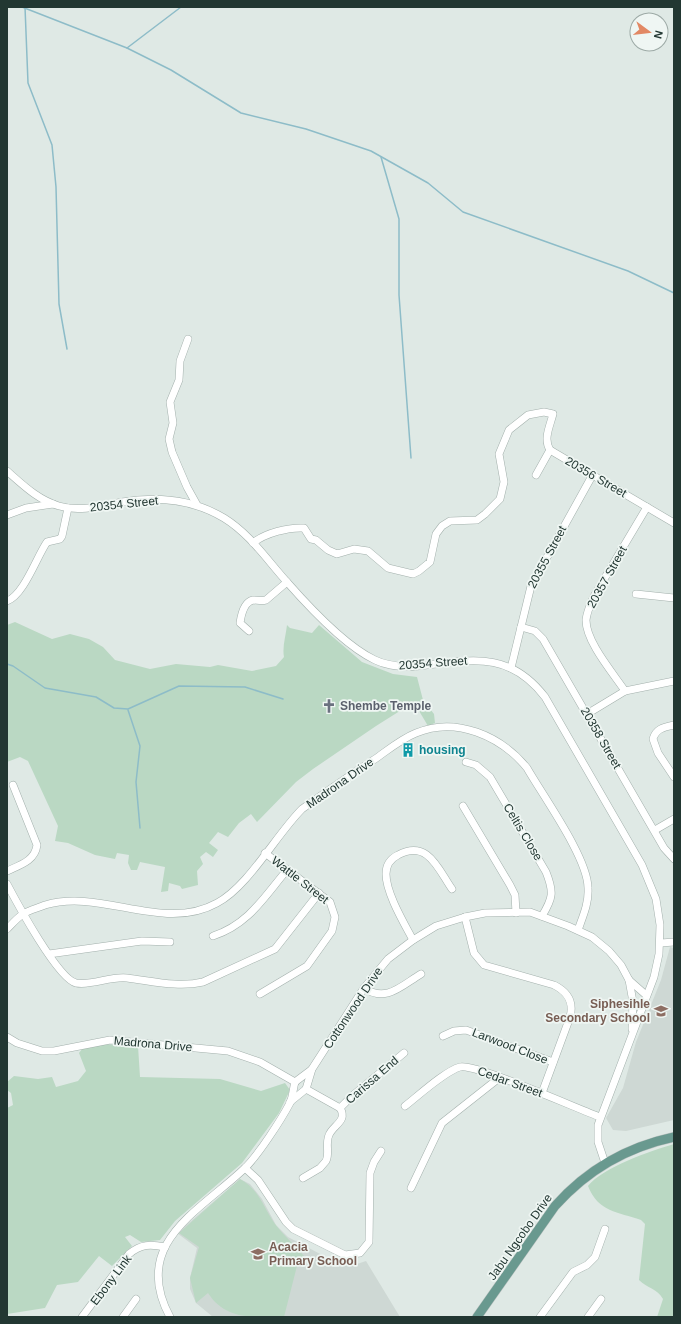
<svg xmlns="http://www.w3.org/2000/svg" width="681" height="1324" font-family="Helvetica,sans-serif">
	<style>
		.built { fill: #ced8d4 }
		.green { fill: #bad8c3 }
		.lines { fill: none; stroke-linecap: round; stroke-linejoin: round }
		.stream { stroke: #8dbcc8; stroke-width: 1.5 }
		.minor-casing { stroke: #a3b0ac; stroke-width: 8 }
		.major-casing { stroke: #bdc3c2; stroke-width: 10 }
		.minor { stroke: #fff; stroke-width: 7 }
		.major { stroke: #69998f; stroke-width: 9 }
		.labels { text-anchor: middle; stroke-width: 3.5; stroke-linejoin: round; paint-order: stroke }
		.street-label { font-size: 12px; fill: #223732; stroke: #eff6f3 }
		.worship-label { font-size: 12px; font-weight: bold; fill: #5b616d; stroke: #eff6f3; text-anchor: start }
		.culture-label { font-size: 12px; font-weight: bold; fill: #0d838f; stroke: #eff6f3; text-anchor: start }
		.education-label { font-size: 12px; font-weight: bold; fill: #785e54; stroke: #eff6f3; text-anchor: end }
	</style>
	<rect width="100%" height="100%" fill="#dfe9e5"/>
	<g class="built">
		<path d="M670,947L674,948V1120L626,1131L613,1130L606,1118L623,1088L636,1042L661,980Z"/>
		<path d="M240,1179L250,1184L262,1199L276,1225L288,1237L341,1265H354L366,1261L400,1317H213L196,1303L190,1289V1278L197,1248L177,1233Z"/>
	</g>
	<g class="green">
		<path d="M15,622L52,639L70,634L89,639L103,647L115,660L150,669L176,664L210,667L218,665L252,671L276,666L284,657C282,647 286,635 287,625L290,628L312,633L319,625L362,662L393,674L417,677L423,700L434,714L435,723L428,726L415,704L403,709L376,726L313,769L296,782L257,822L251,814L239,823L228,837L218,832L209,843L218,850L213,857L206,852L200,857L203,864L197,871L198,885L182,889L180,886L169,883L168,891L161,892L165,867L140,862L137,870H131L128,863L129,855L117,853L115,859L95,855L68,843L55,841L58,826L28,761L20,757L7,762V625Z"/>
		<path d="M102,1044L138,1046L140,1077L220,1079L261,1091L285,1083L290,1090L279,1113L242,1163L175,1221L160,1240L141,1242L130,1235L125,1237L132,1246L112,1266L99,1256L78,1282L57,1285L45,1308L7,1314V1108L13,1105L11,1093L7,1090V1082L14,1076L38,1079L52,1077L56,1087L78,1081L86,1071L79,1053L82,1049Z"/>
		<path d="M674,1144V1317H657L663,1299C658,1289 647,1288 639,1280L645,1224L641,1220C618,1212 598,1212 588,1186C603,1167 651,1151 674,1144Z"/>
		<path d="M240,1179C259,1189 263,1207 275,1224C283,1235 295,1245 304,1256L298,1262L284,1317C255,1317 226,1321 208,1293L196,1303L190,1278L199,1247L179,1233Z"/>
	</g>
	<g class="lines">
		<g class="stream">
			<path d="M22,7L127,48L171,70L241,113L306,129L371,151L428,183L463,212L628,271L674,293"/>
			<path d="M25,7L28,83L52,145L56,187L59,304L67,349"/>
			<path d="M127,48L181,7"/>
			<path d="M381,157L399,219V295L411,458"/>
			<path d="M7,664L13,666L45,688L96,697L114,708L128,709L179,686L245,687L283,699"/>
			<path d="M128,710L140,746L136,782L140,828"/>
		</g>
		<defs>
			<g id="minor">
				<path d="M188,339L180,361L179,380L170,402L173,423L169,439L172,452L187,487L197,505"/>
				<path d="M7,471C23,485 38,500 59,506C79,512 101,506 122,502C158,496 192,499 224,518C250,534 267,560 287,582C309,607 345,646 375,660C385,665 396,666 407,667C462,663 505,645 545,697L642,865L656,899L660,925L659,954L654,977L598,1125V1142L605,1163"/>
				<path d="M536,475L550,450"/>
				<path d="M7,515L26,508L53,504"/>
				<path d="M253,543C265,533 289,527 304,528L311,539L316,540L328,550L337,554L354,549L368,551L388,568L413,574L419,571L430,562L436,534L442,526L450,521L477,520L485,514L500,499L504,482L499,454L509,430L528,415L544,412L553,414C550,426 543,439 550,450L674,523"/>
				<path d="M636,594L674,598"/>
				<path d="M7,601C24,595 37,556 47,542L60,539L62,536L68,508"/>
				<path d="M521,627L535,631L543,639L664,848L674,859"/>
				<path d="M249,631L240,623C241,616 244,602 253,600C257,600 262,601 266,600L287,582"/>
				<path d="M511,668L531,586L592,476"/>
				<path d="M625,691C613,673 586,642 586,620C587,611 591,603 594,596L647,507"/>
				<path d="M587,714L625,691L674,681"/>
				<path d="M674,725C665,727 656,728 653,739L658,753L674,777"/>
				<path d="M466,762L476,765L490,777L546,872C554,892 553,898 542,916"/>
				<path d="M463,806L510,885L515,895L516,913"/>
				<path d="M655,830L674,819"/>
				<path d="M7,871C20,865 35,861 37,845L13,785"/>
				<path d="M7,884C17,903 58,979 76,983C92,986 110,976 127,978C152,981 179,988 203,982L275,949L319,893"/>
				<path d="M465,917L474,953L484,965L554,985C568,992 574,1002 570,1017L542,1093"/>
				<path d="M7,929C12,924 17,918 23,914C29,910 38,908 45,905C102,888 163,933 217,903C248,887 276,835 302,809C326,792 350,775 375,759C388,750 401,739 416,733C456,716 501,736 527,768C543,796 588,858 588,888C589,903 583,916 578,930"/>
				<path d="M213,936C249,924 264,897 287,870"/>
				<path d="M413,940C404,923 386,893 386,874C386,866 390,859 398,855C428,839 438,869 452,889"/>
				<path d="M661,943L674,942"/>
				<path d="M49,954L142,941L170,942"/>
				<path d="M629,980L633,1002L632,1029"/>
				<path d="M364,988C386,1003 401,986 421,974"/>
				<path d="M260,994L307,966L332,931L335,917L330,902L265,853"/>
				<path d="M443,1036L454,1031L466,1030L553,1062"/>
				<path d="M7,1037L17,1043L42,1051H54L110,1040L228,1051L260,1062L295,1082"/>
				<path d="M295,1082L311,1070"/>
				<path d="M290,1102L306,1089L312,1069L364,988L388,959L413,940L436,926L465,917L485,913L530,912L568,926L592,937L609,951L621,965L629,980L646,995"/>
				<path d="M405,1106C418,1096 445,1071 460,1067C475,1063 578,1109 600,1117"/>
				<path d="M340,1108L352,1096L404,1053"/>
				<path d="M245,1168L258,1180L286,1222L293,1229L345,1255L360,1253L369,1242L370,1173L374,1162L381,1151"/>
				<path d="M303,1178L320,1168L326,1161C330,1153 325,1144 329,1135C333,1125 348,1121 340,1108L306,1089"/>
				<path d="M411,1188L442,1123L499,1078"/>
				<path d="M82,1317L129,1254C141,1244 150,1244 165,1247"/>
				<path d="M123,1317L136,1299"/>
				<path d="M170,1317C130,1243 200,1211 245,1168C259,1154 281,1120 290,1103C293,1096 293,1089 295,1082"/>
				<path d="M540,1317L573,1272L587,1265L595,1257L605,1229"/>
				<path d="M588,1317L601,1299"/>
			</g>
			<path id="major" d="M477,1317L555,1206C587,1170 627,1147 674,1137"/>
		</defs>
		<use href="#minor" class="minor-casing"/>
		<use href="#major" class="major-casing"/>
		<use href="#minor" class="minor"/>
		<use href="#major" class="major"/>
	</g>
	<defs>
		<symbol id="church-bare" viewBox="-9 -9 18 18"><path d="M-1.2-6h2.4v3.5h3.3v2.4h-3.3V6h-2.4V-.1h-3.3v-2.4h3.3Z" fill="#6b7280" stroke="#eff6f3" stroke-width="2.5" paint-order="stroke"/></symbol>
		<symbol id="building-bare" viewBox="-9 -9 18 18"><path d="M-4-6H4V6H1V3H-1V6H-4ZM-2.5-4.3h1.7v1.8h-1.7ZM.8-4.3h1.7v1.8H.8ZM-2.5-1h1.7V.8h-1.7ZM.8-1h1.7V.8H.8Z" fill="#0f9aa8" stroke="#eff6f3" stroke-width="2.5" paint-order="stroke"/></symbol>
		<symbol id="school-bare" viewBox="-9 -9 18 18"><path d="M0-5L7-2L0 1L-7-2ZM-4 1L0 2.5L4 1V4Q0 6-4 4Z" fill="#8d6e63" stroke="#eff6f3" stroke-width="2.5" paint-order="stroke"/></symbol>
	</defs>
	<g fill-rule="evenodd">
		<use href="#church-bare" x="319" y="696" width="20" height="20"/>
		<use href="#building-bare" x="398" y="740" width="20" height="20"/>
		<use href="#school-bare" x="651" y="1001" width="20" height="20"/>
		<use href="#school-bare" x="248" y="1244" width="20" height="20"/>
	</g>
	<g class="labels">
		<g class="street-label">
			<text transform="translate(596 477) rotate(30)" y="4">20356 Street</text>
			<text transform="translate(124 504) rotate(-6)" y="4">20354 Street</text>
			<text transform="translate(547 557) rotate(-62)" y="4">20355 Street</text>
			<text transform="translate(607 577) rotate(-61)" y="4">20357 Street</text>
			<text transform="translate(433 663) rotate(-4)" y="4">20354 Street</text>
			<text transform="translate(601 738) rotate(60)" y="4">20358 Street</text>
			<text transform="translate(340 783) rotate(-35)" y="4">Madrona Drive</text>
			<text transform="translate(523 832) rotate(59)" y="4">Celtis Close</text>
			<text transform="translate(300 880) rotate(38)" y="4">Wattle Street</text>
			<text transform="translate(353 1008) rotate(-56)" y="4">Cottonwood Drive</text>
			<text transform="translate(153 1044) rotate(5)" y="4">Madrona Drive</text>
			<text transform="translate(510 1046) rotate(21)" y="4">Larwood Close</text>
			<text transform="translate(372 1080) rotate(-41)" y="4">Carissa End</text>
			<text transform="translate(510 1082) rotate(20)" y="4">Cedar Street</text>
			<text transform="translate(520 1237) rotate(-55)" y="4">Jabu Ngcobo Drive</text>
			<text transform="translate(111 1280) rotate(-53)" y="4">Ebony Link</text>
		</g>
		<g class="worship-label">
			<text x="340" y="710">Shembe Temple</text>
		</g>
		<g class="culture-label">
			<text x="419" y="754">housing</text>
		</g>
		<g class="education-label">
			<text x="650" y="1008">Siphesihle<tspan x="650" dy="14">Secondary School</tspan></text>
			<text x="269" y="1251" text-anchor="start">Acacia<tspan x="269" dy="14">Primary School</tspan></text>
		</g>
	</g>
	<rect width="681" height="1324" fill="none" stroke="#223732" stroke-width="16"/>
	<g transform="translate(649 32) rotate(105)"><circle r="19" fill="#eff6f3" stroke="#9daaa6"/>
	<path d="M0-3L7 15L0 10L-7 15Z" fill="#e28864"/>
	<text y="-6" font-size="11" font-weight="bold" text-anchor="middle" fill="#223732">N</text>
	</g>
</svg>
